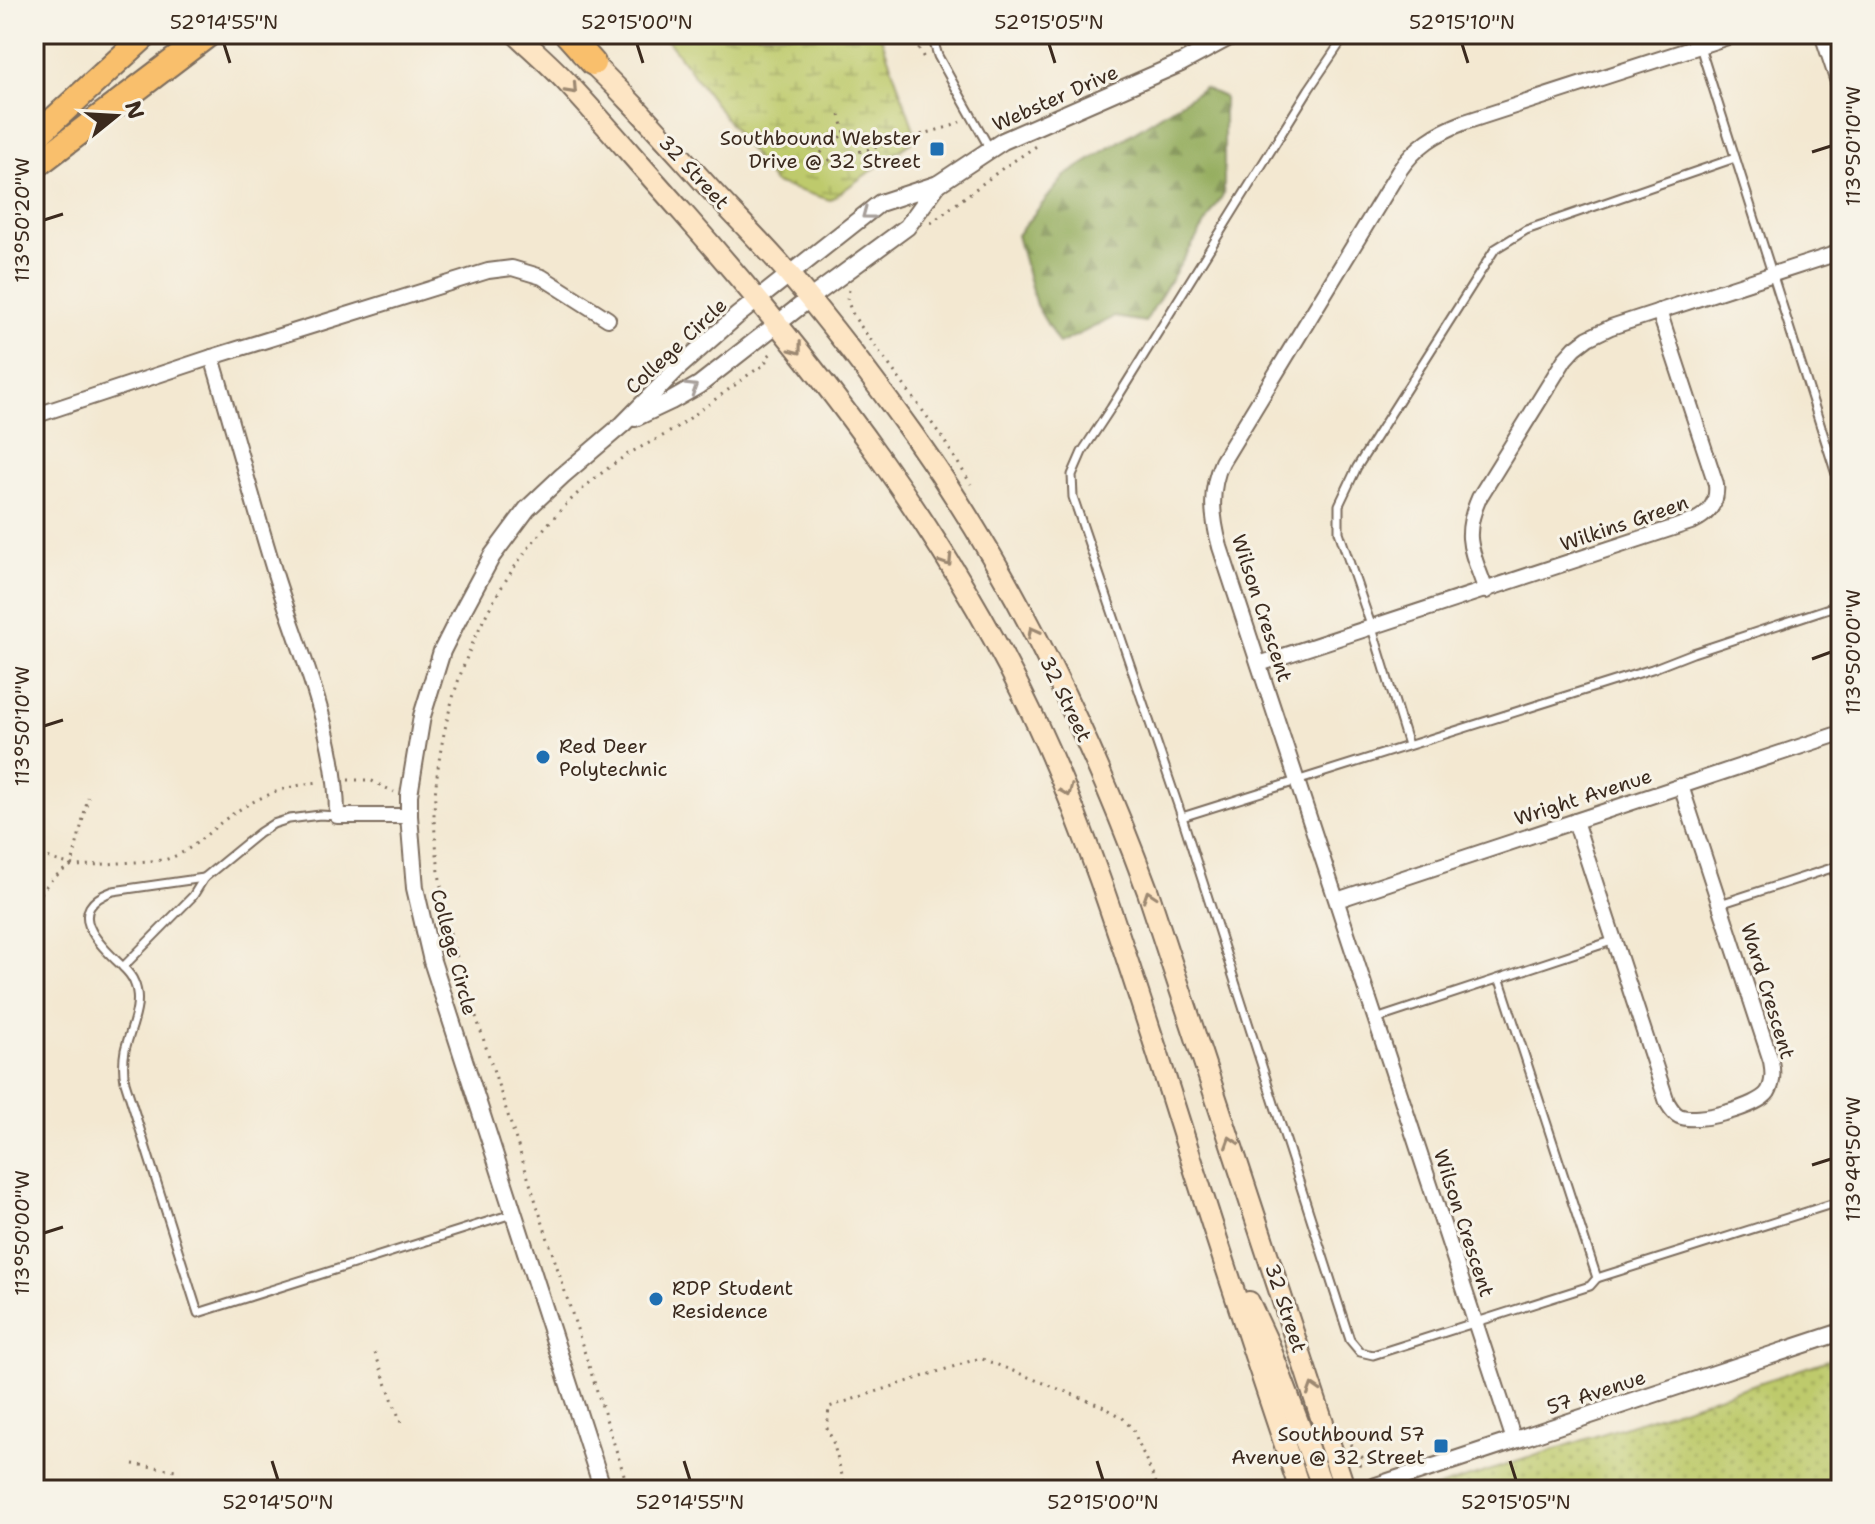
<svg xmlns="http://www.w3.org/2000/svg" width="1875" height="1524" font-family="'Shantell Sans',sans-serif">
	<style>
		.forest { fill: url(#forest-firs); stroke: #686c3f; stroke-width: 2 }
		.wetland { fill: url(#wetland-marsh); stroke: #7c7a45; stroke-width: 2 }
		.park { fill: url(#park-dots); stroke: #7c7a45; stroke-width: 2 }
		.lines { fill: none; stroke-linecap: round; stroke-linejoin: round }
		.service-casing { stroke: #7b6c5d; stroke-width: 11 }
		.minor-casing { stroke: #7b6c5d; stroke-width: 18 }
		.tertiary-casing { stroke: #7b6c5d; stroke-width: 20 }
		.secondary-casing { stroke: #7b6c5d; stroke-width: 24 }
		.motorway-casing { stroke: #7b6c5d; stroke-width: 28 }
		.path { stroke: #7b6c5d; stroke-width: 3; stroke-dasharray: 2 6; stroke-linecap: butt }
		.service { stroke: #fff; stroke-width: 7 }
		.minor { stroke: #fff; stroke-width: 14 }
		.tertiary { stroke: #fff; stroke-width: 16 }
		.secondary { stroke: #fde5c4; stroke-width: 20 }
		.motorway { stroke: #f9bf6c; stroke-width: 24 }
		.oneway { stroke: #9c8871 }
		.oneway2 { stroke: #a79f9a }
		.ticks { fill: none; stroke: #3b2a1e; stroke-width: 3 }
		.poi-dot { fill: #1f6fb2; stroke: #f7f3e8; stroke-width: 3 }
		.labels { text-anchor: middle; stroke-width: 6; stroke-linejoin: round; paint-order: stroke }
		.street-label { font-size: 20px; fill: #3b2a1e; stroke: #f7f3e8 }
		.poi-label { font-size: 20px; fill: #3b2a1e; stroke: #f7f3e8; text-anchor: end }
		.neatline { fill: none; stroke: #3b2a1e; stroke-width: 3 }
		.ticks-label { font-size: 20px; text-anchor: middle; fill: #3b2a1e }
	</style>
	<defs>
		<pattern id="forest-firs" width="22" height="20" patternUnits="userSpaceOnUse" patternTransform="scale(2)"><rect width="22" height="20" fill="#96ae60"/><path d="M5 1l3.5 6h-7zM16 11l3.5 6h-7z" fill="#7c8e4f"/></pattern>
		<pattern id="wetland-marsh" width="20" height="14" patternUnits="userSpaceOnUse" patternTransform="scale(2)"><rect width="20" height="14" fill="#beca6c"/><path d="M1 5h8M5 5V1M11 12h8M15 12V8" fill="none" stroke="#9ca458"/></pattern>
		<pattern id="park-dots" width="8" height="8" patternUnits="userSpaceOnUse" patternTransform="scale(2)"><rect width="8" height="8" fill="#beca6c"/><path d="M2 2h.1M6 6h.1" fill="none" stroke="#9ca458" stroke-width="1.8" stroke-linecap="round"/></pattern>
	</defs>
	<rect width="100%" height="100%" fill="#f7f3e8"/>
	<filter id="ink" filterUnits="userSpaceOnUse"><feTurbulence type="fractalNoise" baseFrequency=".0125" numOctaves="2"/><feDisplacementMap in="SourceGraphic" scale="16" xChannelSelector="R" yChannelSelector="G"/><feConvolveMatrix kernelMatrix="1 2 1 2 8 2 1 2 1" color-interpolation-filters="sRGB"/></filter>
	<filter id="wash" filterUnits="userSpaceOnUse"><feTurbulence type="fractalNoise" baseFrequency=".006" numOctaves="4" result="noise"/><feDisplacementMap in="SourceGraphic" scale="32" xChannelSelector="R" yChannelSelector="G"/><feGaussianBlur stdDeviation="1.8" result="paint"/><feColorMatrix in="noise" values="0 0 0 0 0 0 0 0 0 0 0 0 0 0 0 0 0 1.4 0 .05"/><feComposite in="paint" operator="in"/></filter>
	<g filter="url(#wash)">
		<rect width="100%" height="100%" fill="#f3e8d1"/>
		<path class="forest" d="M1204,88L1224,97V193L1145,322L1114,317L1059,344L1036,305L1017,235L1065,176Z"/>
		<path class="wetland" d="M663,34H880L917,138L830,200L774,183Z"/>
		<path class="park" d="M1841,1356V1490H1430Z"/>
	</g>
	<g filter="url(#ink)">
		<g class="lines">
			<defs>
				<g id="service">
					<path d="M938,34L935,46L938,56L990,149"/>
					<path d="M1350,34L1345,36L1309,89L1111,408L1082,452L1072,475L1073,497L1182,817L1350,1340L1360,1352L1373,1355L1590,1286L1597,1278L1841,1201"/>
					<path d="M1696,34L1841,490"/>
					<path d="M1408,745L1372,628L1339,532V505L1357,467L1495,249L1526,230L1735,158"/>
					<path d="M337,816L320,815L289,819L273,824L259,833L204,878L193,896L123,967C127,971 132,976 134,982C144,1004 130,1029 125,1050C123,1061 123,1071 125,1082L198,1313L512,1214"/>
					<path d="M1182,817L1652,669L1693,653L1841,604"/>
					<path d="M1833,868L1841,893"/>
					<path d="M1720,904L1841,865"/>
					<path d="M123,967C99,944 62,910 113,891L204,878"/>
					<path d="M1500,980L1597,1278"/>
					<path d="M1376,1019L1615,940"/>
				</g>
				<g id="minor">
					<path d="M1822,34L1841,91"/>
					<path d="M212,357C234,431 254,506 277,580C302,657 337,735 337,816H409"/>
					<path d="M34,416L212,357L488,271L512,268L542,277L608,319"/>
					<path d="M1486,591C1473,552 1461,539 1479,498L1565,359L1575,348L1588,338L1611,327L1841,252"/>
					<path d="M1259,664L1694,521C1710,513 1718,502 1716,484L1659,311"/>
					<path d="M1575,821L1667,1102C1670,1107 1673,1113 1679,1116C1696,1124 1758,1107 1768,1092C1774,1082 1773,1071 1771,1061L1681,786"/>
					<path d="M1337,900L1841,733"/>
					<path d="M1514,1440L1220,547C1212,518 1209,490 1222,462L1399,171C1416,146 1436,133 1465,122L1737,34"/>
				</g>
				<g id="tertiary">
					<path d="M635,418L671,401L699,385L809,299L907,227L938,184"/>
					<path d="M603,1490L432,961L415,888L409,816V795L422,716L442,651L457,621L492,556L527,509L562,476L623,424L679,367L738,315L880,203L938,184L1003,141L1181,63L1235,34"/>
					<path d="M1364,1490L1841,1332"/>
				</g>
				<g id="secondary">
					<path d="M516,34C534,51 554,68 571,87C609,128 645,171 683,213C820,368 949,536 1037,724C1092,842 1129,966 1169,1089C1211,1223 1255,1357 1300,1490"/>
					<path d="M581,53C627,95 668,143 710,189C736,217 763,244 788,273C832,325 874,380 914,436C1013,575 1089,732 1148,892L1345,1490"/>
					<path d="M1249,1302L1269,1345L1321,1483L1327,1490"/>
				</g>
				<g id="motorway">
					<path d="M567,34L593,63"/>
					<path d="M34,138L147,34"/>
					<path d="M34,167L209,34"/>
				</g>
			</defs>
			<use href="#service" class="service-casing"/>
			<use href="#minor" class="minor-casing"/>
			<use href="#tertiary" class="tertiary-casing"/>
			<use href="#secondary" class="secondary-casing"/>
			<use href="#motorway" class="motorway-casing"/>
			<g class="path">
				<path d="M911,34L926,62"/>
				<path d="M1249,43L1262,34"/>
				<path d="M840,115L845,133L817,156L819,163L952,126L960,122"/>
				<path d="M931,223L1003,168L1038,145"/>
				<path d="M849,290L847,300L854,317L942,437L971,484"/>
				<path d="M348,780H370L394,792"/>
				<path d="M34,850L54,860L77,866L164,860C192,852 204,835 227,818C254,798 287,785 321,782"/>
				<path d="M34,908C42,887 53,876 72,865L88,797"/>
				<path d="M375,1353L403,1428"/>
				<path d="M1351,1444L1362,1457L1358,1468"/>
				<path d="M133,1464L176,1470L178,1474"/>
				<path d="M629,1490L453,945C444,911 439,878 436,843C435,834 434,823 434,813C439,694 488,578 576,495C592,480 610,466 628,454C644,445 661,438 676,428C696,414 715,399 735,385C744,378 754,370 765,365L767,357L774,351"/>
				<path d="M846,1490L832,1438L827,1430L829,1407L980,1358L1102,1406L1122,1417L1133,1430L1159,1490"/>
			</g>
			<use href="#service" class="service"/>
			<use href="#minor" class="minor"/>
			<use href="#tertiary" class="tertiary"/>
			<use href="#secondary" class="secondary"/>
			<use href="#motorway" class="motorway"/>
		</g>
		<defs><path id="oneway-chevron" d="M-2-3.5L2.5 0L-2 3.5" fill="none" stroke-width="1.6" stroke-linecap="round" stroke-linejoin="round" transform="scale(2)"/></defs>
		<g class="oneway">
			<use href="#oneway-chevron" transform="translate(572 89) rotate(47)"/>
			<use href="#oneway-chevron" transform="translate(797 349) rotate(53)"/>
			<use href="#oneway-chevron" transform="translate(947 561) rotate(57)"/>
			<use href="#oneway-chevron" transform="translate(1033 632) rotate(-118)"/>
			<use href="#oneway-chevron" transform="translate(1067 791) rotate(68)"/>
			<use href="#oneway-chevron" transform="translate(1149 896) rotate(-109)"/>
			<use href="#oneway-chevron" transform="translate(1231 1142) rotate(-108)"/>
			<use href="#oneway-chevron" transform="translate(1313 1389) rotate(-108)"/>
		</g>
		<g class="oneway2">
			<use href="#oneway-chevron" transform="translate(867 214) rotate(143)"/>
			<use href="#oneway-chevron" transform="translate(692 388) rotate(-32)"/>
		</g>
	</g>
	<path class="ticks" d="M224,44L230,63M637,44L643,63M1049,44L1055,63M1462,44L1468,63M1812,152L1831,146M44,220L63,214M1812,659L1831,652M44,726L63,720M1812,1165L1831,1159M44,1233L63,1227M272,1461L278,1480M684,1461L690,1480M1097,1461L1103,1480M1510,1461L1516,1480"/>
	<g class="poi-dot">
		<rect x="929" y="141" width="16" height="16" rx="4"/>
		<circle cx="543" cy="757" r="8"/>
		<circle cx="656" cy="1299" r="8"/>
		<rect x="1433" y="1438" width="16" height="16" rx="4"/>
	</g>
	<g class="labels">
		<g class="street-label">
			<text transform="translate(1055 98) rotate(-24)" y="7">Webster Drive</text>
			<text transform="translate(694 172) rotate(47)" y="7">32 Street</text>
			<text transform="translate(676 346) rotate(-43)" y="7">College Circle</text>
			<text transform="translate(1624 523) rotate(-19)" y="7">Wilkins Green</text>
			<text transform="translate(1262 608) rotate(72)" y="7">Wilson Crescent</text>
			<text transform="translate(1066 699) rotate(64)" y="7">32 Street</text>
			<text transform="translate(1583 797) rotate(-18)" y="7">Wright Avenue</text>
			<text transform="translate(454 952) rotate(75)" y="7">College Circle</text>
			<text transform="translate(1768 991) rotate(73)" y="7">Ward Crescent</text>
			<text transform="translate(1464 1223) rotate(72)" y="7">Wilson Crescent</text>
			<text transform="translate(1286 1308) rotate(72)" y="7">32 Street</text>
			<text transform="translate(1596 1392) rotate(-18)" y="7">57 Avenue</text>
		</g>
		<g class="poi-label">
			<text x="921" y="145">Southbound Webster<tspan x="921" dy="23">Drive @ 32 Street</tspan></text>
			<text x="559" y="753" text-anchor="start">Red Deer<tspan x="559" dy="23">Polytechnic</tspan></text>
			<text x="672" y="1295" text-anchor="start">RDP Student<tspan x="672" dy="23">Residence</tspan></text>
			<text x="1425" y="1441">Southbound 57<tspan x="1425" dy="23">Avenue @ 32 Street</tspan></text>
		</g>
	</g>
	<rect width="1875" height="1524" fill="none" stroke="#f7f3e8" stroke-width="88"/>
	<g transform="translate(116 116) rotate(72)" stroke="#f7f3e8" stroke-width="6" paint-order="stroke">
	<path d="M0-6L14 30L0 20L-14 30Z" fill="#3b2a1e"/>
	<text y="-12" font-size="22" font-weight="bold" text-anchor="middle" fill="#3b2a1e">N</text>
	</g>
	<rect x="44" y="44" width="1787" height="1436" class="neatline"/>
	<g class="ticks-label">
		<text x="224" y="29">52°14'55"N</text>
		<text x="637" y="29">52°15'00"N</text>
		<text x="1049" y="29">52°15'05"N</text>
		<text x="1462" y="29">52°15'10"N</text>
		<text transform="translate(1853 146) rotate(-90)" y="7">113°50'10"W</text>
		<text transform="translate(22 220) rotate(-90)" y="7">113°50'20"W</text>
		<text transform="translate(1853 652) rotate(-90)" y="7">113°50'00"W</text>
		<text transform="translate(22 726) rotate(-90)" y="7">113°50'10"W</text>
		<text transform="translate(1853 1159) rotate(-90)" y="7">113°49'50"W</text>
		<text transform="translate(22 1233) rotate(-90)" y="7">113°50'00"W</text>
		<text x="278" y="1509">52°14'50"N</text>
		<text x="690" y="1509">52°14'55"N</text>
		<text x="1103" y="1509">52°15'00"N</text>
		<text x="1516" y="1509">52°15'05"N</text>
	</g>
</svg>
